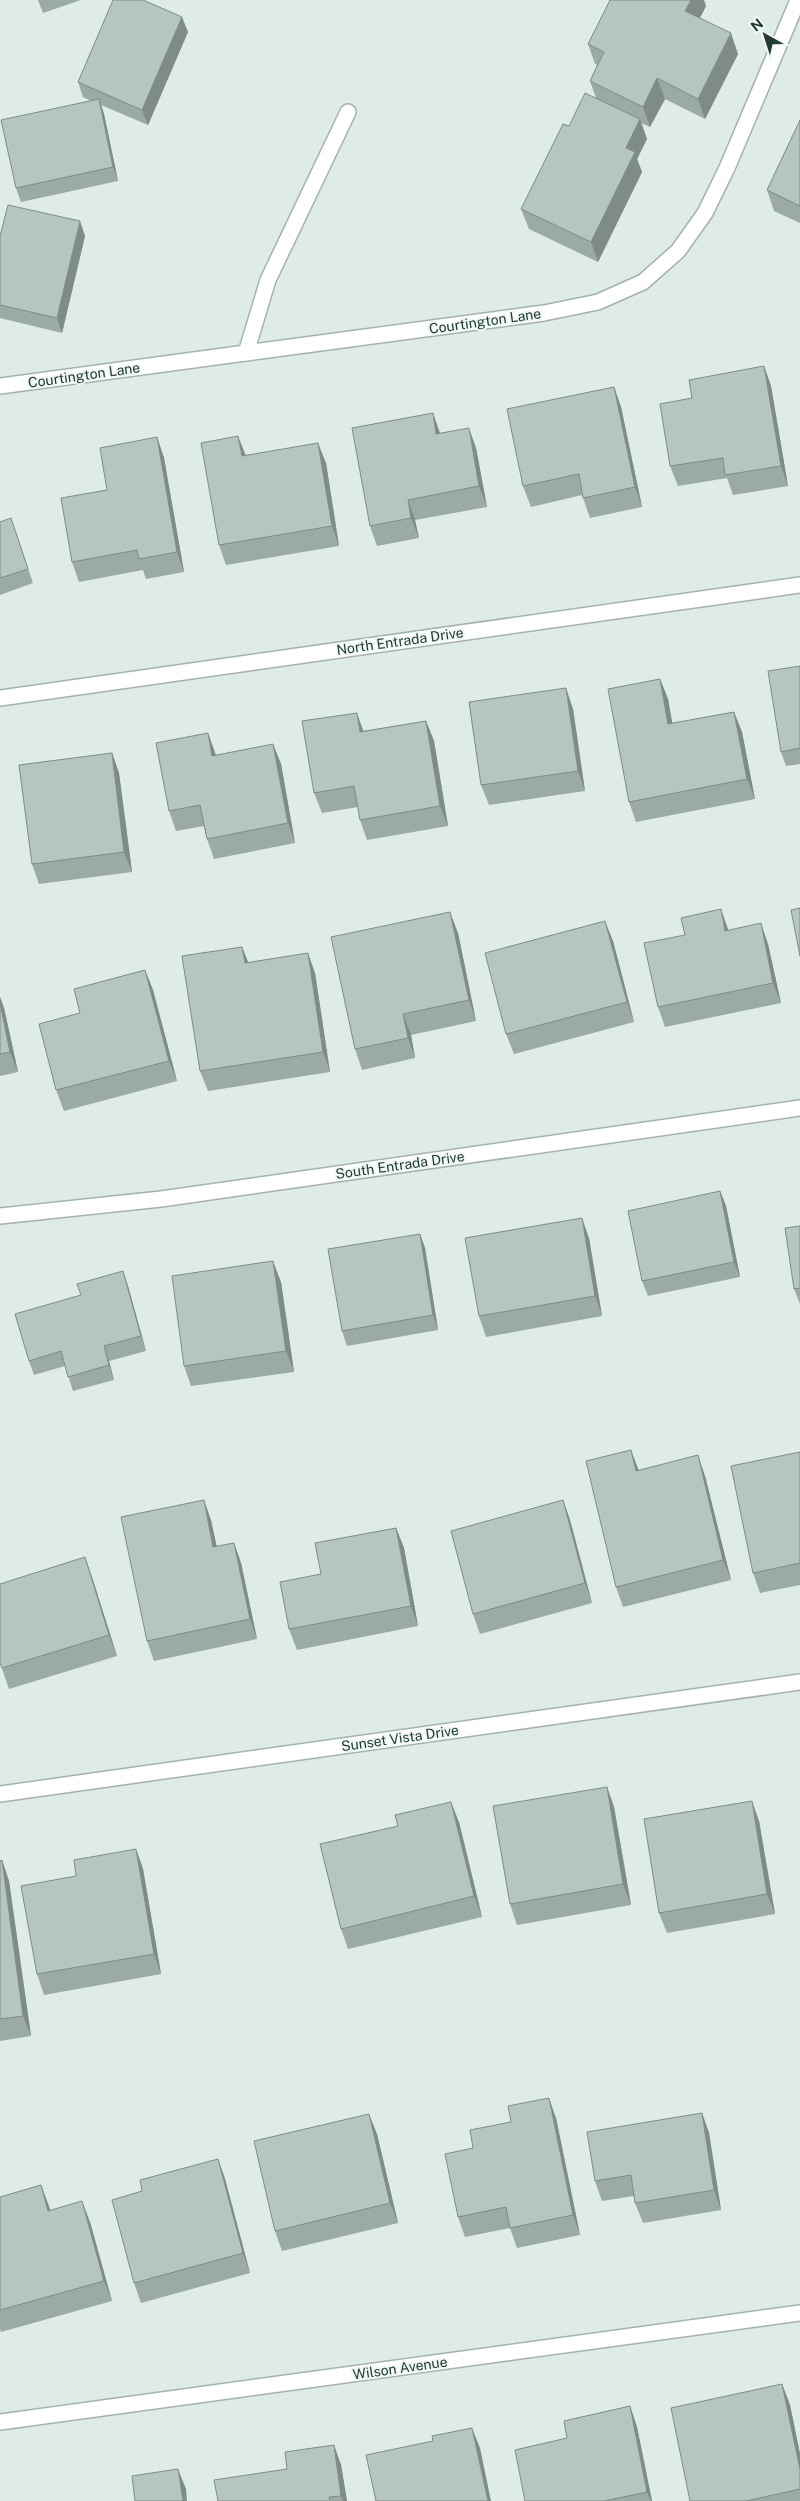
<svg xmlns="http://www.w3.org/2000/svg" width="800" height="2501" font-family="'Public Sans',sans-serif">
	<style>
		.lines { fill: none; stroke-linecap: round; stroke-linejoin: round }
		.service-casing { stroke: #a2b3ad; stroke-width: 18 }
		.minor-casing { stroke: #a2b3ad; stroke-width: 18 }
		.service { stroke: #fff; stroke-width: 15 }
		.minor { stroke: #fff; stroke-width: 15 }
		.wall { fill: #9caaa4 }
		.shaded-wall { fill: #7f8b86 }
		.building { fill: #b5c6bf; stroke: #7f8b86 }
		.labels { text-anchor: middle; stroke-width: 4; stroke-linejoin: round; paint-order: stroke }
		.street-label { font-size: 14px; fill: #203b34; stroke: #f0f8f4 }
	</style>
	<rect width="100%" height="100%" fill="#dfebe6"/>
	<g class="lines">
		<defs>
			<path id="service" d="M246,353L268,280L348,112"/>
			<g id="minor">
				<path d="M0,386L544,313L598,302L643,282L678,251L705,213L727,168L798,0"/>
				<path d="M0,698L800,585"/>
				<path d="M0,1216L161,1199L800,1108"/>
				<path d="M0,1794L800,1682"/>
				<path d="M0,2422L800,2313"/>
			</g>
		</defs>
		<use href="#service" class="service-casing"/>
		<use href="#minor" class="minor-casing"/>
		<use href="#service" class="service"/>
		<use href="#minor" class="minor"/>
	</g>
	<g class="wall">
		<path d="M38,0H81L43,13Z"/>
		<path d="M706,6L700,18L738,54L705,119L665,99L650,127L641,123L647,139L637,159L642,172L598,262L529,229L521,209L569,126L596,98L590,81L597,65L595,64L588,44Z"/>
		<path d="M188,32L148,125L101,105L104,114L118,181L21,202L16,188L91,101L83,97L78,82Z"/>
		<path d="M800,120V223L774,211L767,190Z"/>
		<path d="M0,236H85L62,333L0,318Z"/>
		<path d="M764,366L771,386L788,486L733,495L727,478L678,486L670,466L692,398Z"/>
		<path d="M614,387L621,407L642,507L590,518L582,495L531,507L523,486Z"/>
		<path d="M440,433L476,448L487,507L415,520L419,538L377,546L370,526Z"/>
		<path d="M157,437L164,458L184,572L146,579L143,570L79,582L72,562L107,490Z"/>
		<path d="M245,455L326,463L339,546L226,565L219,545Z"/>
		<path d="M0,522L16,533L33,583L0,595Z"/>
		<path d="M800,666V764L786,766L781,752Z"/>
		<path d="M660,679L668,699L672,723L734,712L742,732L755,799L636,822L629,802Z"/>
		<path d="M573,709L585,791L489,805L481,785Z"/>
		<path d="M426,721L434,741L448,826L367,840L360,820L358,807L322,813L314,793L363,731Z"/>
		<path d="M208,733L216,755L273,744L281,764L295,843L214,859L207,839L204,826L176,831L169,811Z"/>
		<path d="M112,753L119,773L132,872L39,884L32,864Z"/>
		<path d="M728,930L768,944L781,1003L665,1027L658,1007Z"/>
		<path d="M458,933L476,1021L411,1035L415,1058L362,1070L355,1049Z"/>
		<path d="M613,941L634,1022L514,1054L506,1034Z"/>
		<path d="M242,947L248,962L315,973L330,1072L208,1091L200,1071Z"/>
		<path d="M145,970L153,990L177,1081L64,1111L56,1090L80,1013Z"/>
		<path d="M0,997L4,1008L18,1072L0,1076Z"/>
		<path d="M720,1191L726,1206L740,1277L648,1296L642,1281Z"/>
		<path d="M800,1226V1304L794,1289Z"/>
		<path d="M420,1234L425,1248L438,1330L347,1346L342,1331Z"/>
		<path d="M589,1238L602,1316L486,1337L479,1316Z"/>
		<path d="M281,1282L294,1372L191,1386L184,1366Z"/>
		<path d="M128,1286L146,1351L109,1361L114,1380L73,1391L65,1366L34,1375L29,1361L81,1295Z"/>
		<path d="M800,1452V1585L760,1593L753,1573Z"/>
		<path d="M639,1470L705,1476L731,1580L623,1607L616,1587Z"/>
		<path d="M563,1500L570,1520L592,1603L480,1634L473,1614Z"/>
		<path d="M211,1520L217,1547L234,1543L241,1563L257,1639L154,1661L147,1641Z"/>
		<path d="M396,1528L404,1548L418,1626L297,1650L289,1629L321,1574Z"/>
		<path d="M92,1577L117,1656L9,1689L0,1663Z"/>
		<path d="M607,1787L614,1807L631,1905L517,1925L510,1904Z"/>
		<path d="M759,1821L775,1914L667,1933L659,1913Z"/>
		<path d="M459,1822L482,1917L348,1949L341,1929Z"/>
		<path d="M136,1849L143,1869L161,1974L44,1995L37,1974L76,1876Z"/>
		<path d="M2,1860L9,1881L31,2036L0,2041V1861Z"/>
		<path d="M702,2113L709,2133L721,2210L643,2223L635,2203L634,2196L602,2201L595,2181Z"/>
		<path d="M556,2118L580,2235L517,2248L510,2228L465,2237L458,2217L473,2148Z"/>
		<path d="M377,2134L398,2223L282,2251L275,2231Z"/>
		<path d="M218,2159L225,2179L250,2273L141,2303L134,2283L142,2191Z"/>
		<path d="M41,2185L50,2210L90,2222L112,2301L1,2332L0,2329V2197Z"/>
		<path d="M782,2384L790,2405L800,2454V2501H690Z"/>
		<path d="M630,2406L637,2427L652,2501H525L567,2438Z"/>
		<path d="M334,2445L341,2465L347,2501H218L287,2469Z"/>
	</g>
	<g class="shaded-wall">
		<path d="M691,0H704L706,6L693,31L685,11Z"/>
		<path d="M182,17L188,32L148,125L142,110Z"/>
		<path d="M731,33L738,54L705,119L698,99Z"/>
		<path d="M657,78L665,99L650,127L643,107Z"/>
		<path d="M99,99L104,114L118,181L113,167Z"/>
		<path d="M640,119L647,139L637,159L642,172L598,262L591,242L626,148Z"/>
		<path d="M80,221L85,236L62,333L57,318Z"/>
		<path d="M764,366L771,386L788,486L781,466Z"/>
		<path d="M614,387L621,407L642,507L635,487Z"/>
		<path d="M433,413L440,433L436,434Z"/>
		<path d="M469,428L476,448L487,507L479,486Z"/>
		<path d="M238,436L246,456H242Z"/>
		<path d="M157,437L164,458L184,572L177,552Z"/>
		<path d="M318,443L326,463L339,546L332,526Z"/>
		<path d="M408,500L415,520L419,538L411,518Z"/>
		<path d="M660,679L668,699L676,744L668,724Z"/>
		<path d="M566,688L573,709L585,791L578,771Z"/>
		<path d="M734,712L742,732L755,799L747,779Z"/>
		<path d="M357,713L364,733L360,732Z"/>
		<path d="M426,721L434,741L448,826L440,806Z"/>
		<path d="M208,733L215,753L220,776L212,756Z"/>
		<path d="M273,744L281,764L295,843L288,823Z"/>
		<path d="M112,753L119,773L132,872L124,852Z"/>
		<path d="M721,909L728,929L732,951L725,931Z"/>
		<path d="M450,912L458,933L476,1021L469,1000Z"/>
		<path d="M605,921L613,941L634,1022L627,1002Z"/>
		<path d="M761,923L768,944L781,1003L773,983Z"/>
		<path d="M242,947L250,967L245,963Z"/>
		<path d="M308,953L315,973L330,1072L323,1052Z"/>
		<path d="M145,970L153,990L177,1081L169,1061Z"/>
		<path d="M0,997L4,1008L18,1072L10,1052L0,1003Z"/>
		<path d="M403,1014L411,1035L415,1058L408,1038Z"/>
		<path d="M720,1191L726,1206L740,1277L734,1262Z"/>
		<path d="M582,1218L589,1238L602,1316L595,1296Z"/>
		<path d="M420,1234L425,1248L438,1330L433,1315Z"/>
		<path d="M273,1261L281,1282L294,1372L286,1351Z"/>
		<path d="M123,1271L128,1286L146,1351L141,1336Z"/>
		<path d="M104,1346L109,1361L114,1380L109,1365Z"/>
		<path d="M631,1450L639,1471H636Z"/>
		<path d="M698,1455L705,1476L731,1580L723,1560Z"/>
		<path d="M204,1500L211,1520L221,1568L213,1547Z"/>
		<path d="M563,1500L570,1520L592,1603L585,1583Z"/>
		<path d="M396,1528L404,1548L418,1626L411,1606Z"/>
		<path d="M234,1543L241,1563L257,1639L250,1619Z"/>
		<path d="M85,1557L92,1577L117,1656L109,1635Z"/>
		<path d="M607,1787L614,1807L631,1905L623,1884Z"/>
		<path d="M752,1801L759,1821L775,1914L767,1894Z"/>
		<path d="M451,1802L459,1822L482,1917L474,1896Z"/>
		<path d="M136,1849L143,1869L161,1974L154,1954Z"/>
		<path d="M2,1860L9,1881L31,2036L23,2016Z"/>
		<path d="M549,2098L556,2118L580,2235L573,2215Z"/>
		<path d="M702,2113L709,2133L721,2210L714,2190Z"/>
		<path d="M369,2114L377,2134L398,2223L390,2203Z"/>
		<path d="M218,2159L225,2179L250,2273L243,2253Z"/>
		<path d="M41,2185L49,2206L56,2231L48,2211Z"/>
		<path d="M82,2201L90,2222L112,2301L104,2281Z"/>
		<path d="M782,2384L790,2405L800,2454V2469Z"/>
		<path d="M630,2406L637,2427L652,2501H651L647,2492Z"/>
		<path d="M472,2428L480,2448L491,2501H488Z"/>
		<path d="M334,2445L341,2465L347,2501H343L341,2496Z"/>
		<path d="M178,2469L186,2489L187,2501H183Z"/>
	</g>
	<g class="building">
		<path d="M113,0H143L182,17L142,110L78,82Z"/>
		<path d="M610,0H691L685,11L731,33L698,99L657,78L643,107L590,81L604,52L588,44Z"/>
		<path d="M585,93L640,119L626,148L635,152L591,242L521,209L563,124L569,126Z"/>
		<path d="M99,99L113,167L16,188L1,120Z"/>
		<path d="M800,120V206L767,190Z"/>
		<path d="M8,205L80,221L57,318L0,305V236Z"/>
		<path d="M764,366L781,466L725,475L723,458L670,466L660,404L692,398L689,380Z"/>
		<path d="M614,387L635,487L583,498L579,474L523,486L507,409Z"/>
		<path d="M433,413L436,434L469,428L479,486L408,500L411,518L370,526L352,428Z"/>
		<path d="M238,436L242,456L318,443L332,526L219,545L201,443Z"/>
		<path d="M157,437L177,552L139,559L137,550L72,562L61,498L107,490L100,448Z"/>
		<path d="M11,518L28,569L0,578V522Z"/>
		<path d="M800,666V748L781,752L768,671Z"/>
		<path d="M660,679L668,724L734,712L747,779L629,802L608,689Z"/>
		<path d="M566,688L578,771L481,785L469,702Z"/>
		<path d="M357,713L360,732L426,721L440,806L360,820L354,786L314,793L302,721Z"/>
		<path d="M208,733L212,756L273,744L288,823L207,839L200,805L169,811L156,743Z"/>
		<path d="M112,753L124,852L32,864L19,765Z"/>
		<path d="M800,908V956L791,910Z"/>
		<path d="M721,909L725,931L761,923L773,983L658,1007L644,943L685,935L681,918Z"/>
		<path d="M450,912L469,1000L403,1014L408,1038L355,1049L331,937Z"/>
		<path d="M605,921L627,1002L506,1034L485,953Z"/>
		<path d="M242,947L245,963L308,953L323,1052L200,1071L182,956Z"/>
		<path d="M145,970L169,1061L56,1090L39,1024L80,1013L74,989Z"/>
		<path d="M0,1003L10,1052L0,1054Z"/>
		<path d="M720,1191L734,1262L642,1281L628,1211Z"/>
		<path d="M582,1218L595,1296L479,1316L465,1238Z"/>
		<path d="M800,1226V1288L794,1289L785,1228Z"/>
		<path d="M420,1234L433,1315L342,1331L328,1249Z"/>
		<path d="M273,1261L286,1351L184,1366L172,1276Z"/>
		<path d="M123,1271L141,1336L104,1346L109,1365L68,1377L61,1351L29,1361L15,1314L81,1295L77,1284Z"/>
		<path d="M631,1450L636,1471L698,1455L723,1560L616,1587L586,1461Z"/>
		<path d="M800,1452V1563L753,1573L731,1466Z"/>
		<path d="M204,1500L213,1547L234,1543L250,1619L147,1641L121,1517Z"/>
		<path d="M563,1500L585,1583L473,1614L451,1531Z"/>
		<path d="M396,1528L411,1606L289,1629L280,1582L321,1574L315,1543Z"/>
		<path d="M85,1557L109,1635L2,1668L0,1663V1584Z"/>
		<path d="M607,1787L623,1884L510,1904L493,1806Z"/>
		<path d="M752,1801L767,1894L659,1913L644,1819Z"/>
		<path d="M451,1802L474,1896L341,1929L320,1844L398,1826L395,1815Z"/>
		<path d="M136,1849L154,1954L37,1974L21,1886L76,1876L74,1860Z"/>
		<path d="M2,1860L23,2016L0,2019V1861Z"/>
		<path d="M549,2098L573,2215L510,2228L506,2207L458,2217L445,2154L473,2148L470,2130L511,2122L508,2106Z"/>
		<path d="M702,2113L714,2190L635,2203L631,2175L595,2181L587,2132Z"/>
		<path d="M369,2114L390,2203L275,2231L254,2141Z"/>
		<path d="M218,2159L243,2253L134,2283L112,2200L142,2191L140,2180Z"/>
		<path d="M41,2185L48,2211L82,2201L104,2281L0,2310V2197Z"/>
		<path d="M782,2384L800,2469V2489L746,2501H690L671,2408Z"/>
		<path d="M630,2406L647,2492L604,2501H525L515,2450L567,2438L564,2421Z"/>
		<path d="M472,2428L488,2501H376L366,2455L433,2441L432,2436Z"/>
		<path d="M334,2445L341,2496L329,2497L330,2501H218L214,2480L287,2469L285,2452Z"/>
		<path d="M178,2469L183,2501H135L132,2476Z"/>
	</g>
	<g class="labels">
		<g class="street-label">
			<text transform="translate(485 321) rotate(-8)" y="5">Courtington Lane</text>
			<text transform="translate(84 375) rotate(-8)" y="5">Courtington Lane</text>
			<text transform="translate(400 641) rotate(-8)" y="5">North Entrada Drive</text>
			<text transform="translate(400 1165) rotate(-8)" y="5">South Entrada Drive</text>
			<text transform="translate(400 1738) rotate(-8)" y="5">Sunset Vista Drive</text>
			<text transform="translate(400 2368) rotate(-8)" y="5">Wilson Avenue</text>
		</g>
	</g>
	<g transform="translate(765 35) rotate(321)" stroke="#f0f8f4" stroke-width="4" paint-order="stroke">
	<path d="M0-4L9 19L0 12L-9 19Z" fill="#203b34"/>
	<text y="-8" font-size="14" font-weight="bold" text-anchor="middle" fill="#203b34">N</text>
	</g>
</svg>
